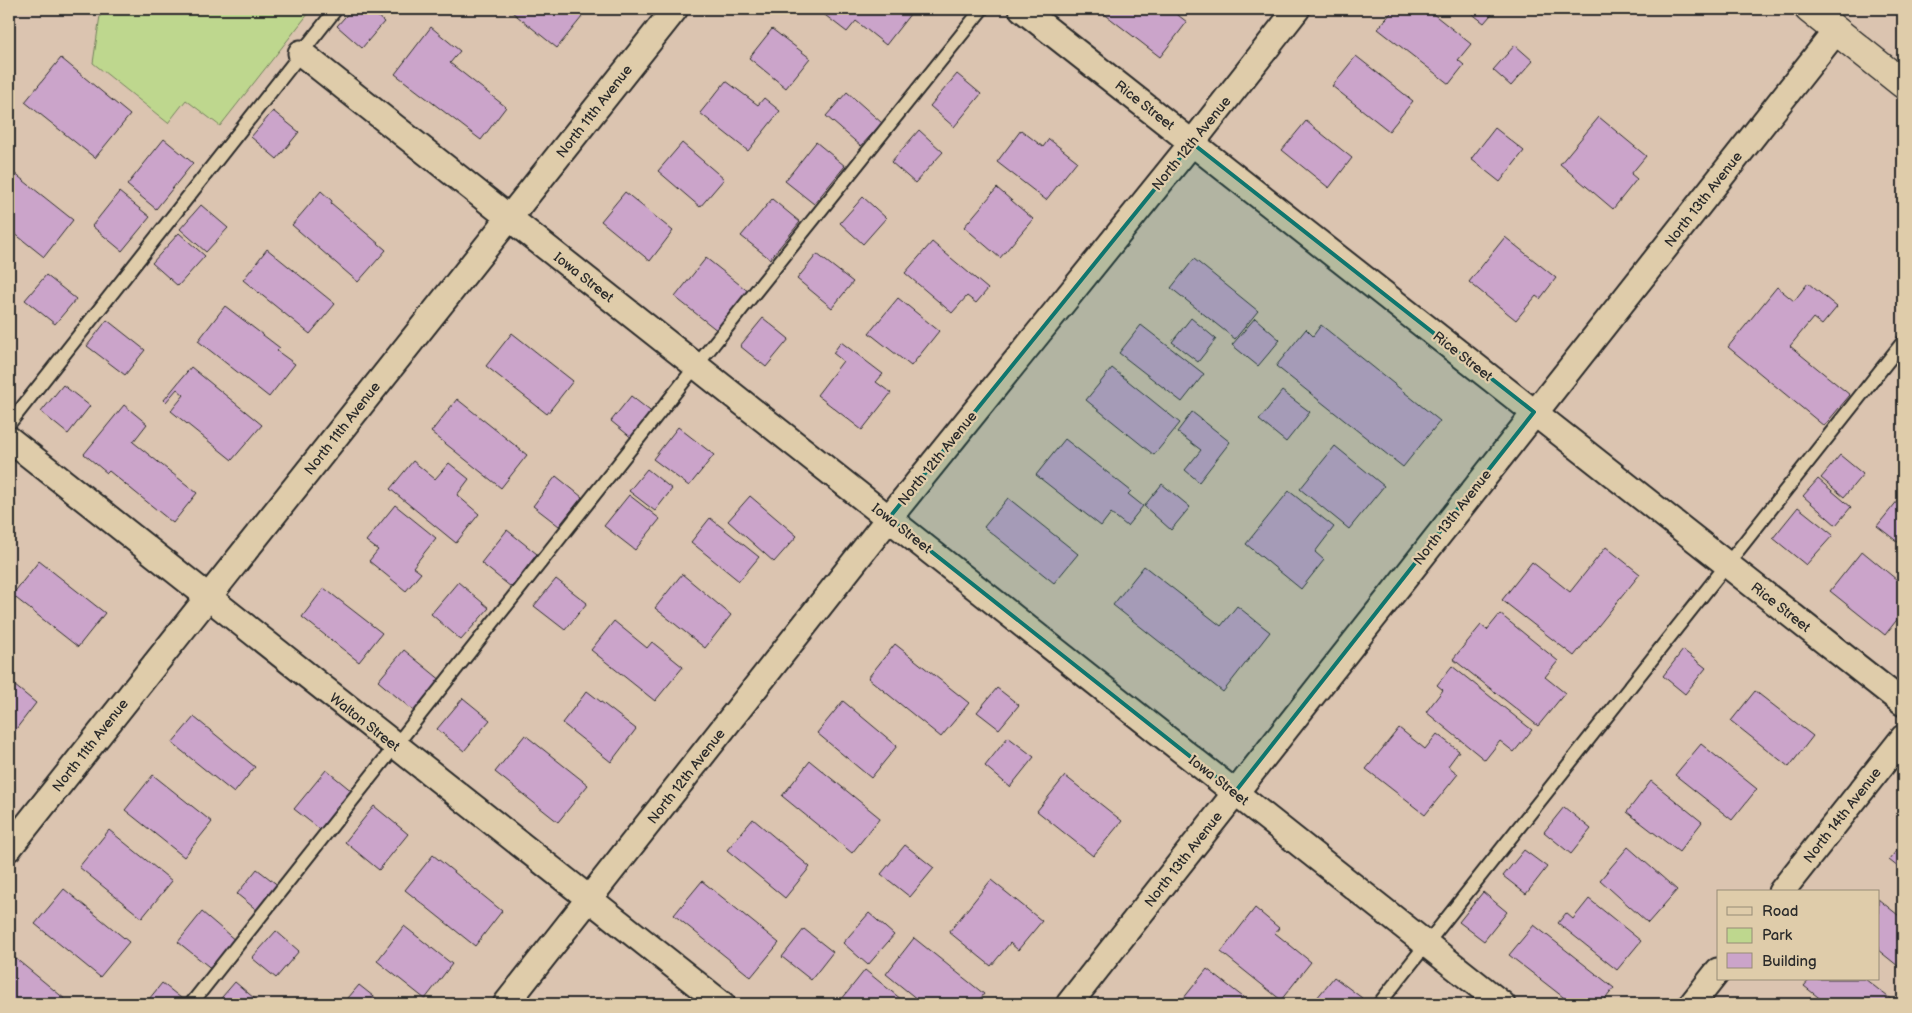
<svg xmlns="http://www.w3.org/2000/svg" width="1912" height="1013" font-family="'Balsamiq Sans',sans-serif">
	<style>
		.green { fill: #bed78e; stroke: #74815c }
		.building { fill: #cba4ca; stroke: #2b2b2b }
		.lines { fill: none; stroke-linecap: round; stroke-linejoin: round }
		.service-casing { stroke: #2b2b2b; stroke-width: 16 }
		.minor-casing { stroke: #2b2b2b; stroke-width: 29 }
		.secondary-casing { stroke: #2b2b2b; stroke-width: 31 }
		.service { stroke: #dfccaa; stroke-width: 12 }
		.minor { stroke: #dfccaa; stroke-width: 25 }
		.secondary { stroke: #dfccaa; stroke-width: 28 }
		.marked { fill: #0f766e; fill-opacity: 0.2; stroke: #0f766e; stroke-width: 4; stroke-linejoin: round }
		.labels { text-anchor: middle; stroke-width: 4.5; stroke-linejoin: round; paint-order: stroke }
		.street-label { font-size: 14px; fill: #2b2b2b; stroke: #dfccaa }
	</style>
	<rect width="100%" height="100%" fill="#dbc4b0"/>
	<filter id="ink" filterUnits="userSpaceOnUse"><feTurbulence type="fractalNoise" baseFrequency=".02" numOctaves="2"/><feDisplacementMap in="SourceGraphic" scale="10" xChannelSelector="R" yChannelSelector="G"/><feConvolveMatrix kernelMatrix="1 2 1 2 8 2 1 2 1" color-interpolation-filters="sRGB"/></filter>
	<g filter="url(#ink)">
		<path class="green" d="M101,9H312L220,126L186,100L168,123L93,63Z"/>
		<g class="building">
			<path d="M352,9H369L384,22L362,48L337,26Z"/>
			<path d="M514,9H573L582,17L557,48L512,12Z"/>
			<path d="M817,9H906L911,13L886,45L856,21L847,32Z"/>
			<path d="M1098,9H1170L1187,22L1160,57Z"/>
			<path d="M1394,9H1427L1471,44L1458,60L1464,65L1449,84L1378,29Z"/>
			<path d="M1466,9H1496L1484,23Z"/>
			<path d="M431,27L460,51L450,63L506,107L481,140L395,74Z"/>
			<path d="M772,29L810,58L786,88L749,58Z"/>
			<path d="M1515,45L1533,61L1511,86L1493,70Z"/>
			<path d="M1356,56L1413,101L1389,131L1332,86Z"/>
			<path d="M61,58L130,115L95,158L25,102Z"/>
			<path d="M957,74L981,94L954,127L930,106Z"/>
			<path d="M726,81L758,105L764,98L780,111L748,151L700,113Z"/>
			<path d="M847,92L882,123L861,146L826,116Z"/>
			<path d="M273,111L299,132L277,159L251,137Z"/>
			<path d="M1599,117L1646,156L1631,174L1637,179L1613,209L1560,164Z"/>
			<path d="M1306,121L1352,158L1329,188L1282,150Z"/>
			<path d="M1495,128L1524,151L1500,182L1471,159Z"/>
			<path d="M919,130L943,152L915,183L891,162Z"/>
			<path d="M1021,130L1043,147L1049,139L1077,161L1046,200L997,162Z"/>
			<path d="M164,139L193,163L156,209L127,185Z"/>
			<path d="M816,142L845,166L814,204L785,181Z"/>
			<path d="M682,143L724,179L700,207L658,171Z"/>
			<path d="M9,169L73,220L44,257L9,229Z"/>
			<path d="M997,188L1033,219L1000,258L964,227Z"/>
			<path d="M321,191L332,201L331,203L386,250L358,282L292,225Z"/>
			<path d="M119,192L150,217L122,251L92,226Z"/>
			<path d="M625,192L673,231L650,261L601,221Z"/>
			<path d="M863,197L886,218L863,244L840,223Z"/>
			<path d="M772,199L800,222L770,259L741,236Z"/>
			<path d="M201,205L228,228L206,252L180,229Z"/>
			<path d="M179,233L205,256L178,286L152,263Z"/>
			<path d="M1505,237L1556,278L1540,299L1536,296L1516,320L1469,282Z"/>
			<path d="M932,242L988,289L976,303L967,296L952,313L905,273Z"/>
			<path d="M267,249L335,304L310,334L243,280Z"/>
			<path d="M817,254L853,282L832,308L797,279Z"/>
			<path d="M706,258L749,292L718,331L675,297Z"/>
			<path d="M1194,259L1258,311L1235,339L1171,288Z"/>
			<path d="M46,275L76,299L55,324L25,300Z"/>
			<path d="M1808,283L1837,307L1822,325L1813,318L1790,346L1850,395L1824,426L1728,347L1777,287L1794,301Z"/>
			<path d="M898,298L939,331L911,366L869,333Z"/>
			<path d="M225,306L280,348L277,351L295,364L269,397L198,341Z"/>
			<path d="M763,318L789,339L766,367L740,346Z"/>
			<path d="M1191,318L1216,339L1198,362L1172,342Z"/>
			<path d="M1255,318L1280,340L1258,366L1232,345Z"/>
			<path d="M107,320L145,350L125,375L87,346Z"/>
			<path d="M1141,325L1204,374L1182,402L1119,353Z"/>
			<path d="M1321,325L1440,421L1403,467L1276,366L1306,329L1313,336Z"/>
			<path d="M512,333L573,381L547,414L486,366Z"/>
			<path d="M841,342L883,374L876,382L891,393L862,430L817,395L843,361L833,353Z"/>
			<path d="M191,367L262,425L232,460L171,411L184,395L177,389L166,402L164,400Z"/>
			<path d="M1112,368L1180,423L1154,455L1086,400Z"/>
			<path d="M63,385L90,406L68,434L41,412Z"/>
			<path d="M1282,391L1310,412L1286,442L1259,420Z"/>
			<path d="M631,396L654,414L633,439L611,421Z"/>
			<path d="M457,399L527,455L501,488L431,432Z"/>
			<path d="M124,405L147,424L133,442L197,493L173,523L109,471L107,473L84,454Z"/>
			<path d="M1192,412L1230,442L1199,482L1185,470L1201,450L1177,432Z"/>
			<path d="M678,427L714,455L689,486L653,459Z"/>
			<path d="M1065,439L1131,491L1128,494L1143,506L1127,526L1111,513L1101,526L1036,475Z"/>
			<path d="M1335,446L1384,486L1349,529L1300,489Z"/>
			<path d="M1840,455L1863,474L1844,497L1821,478Z"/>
			<path d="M413,461L435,479L449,463L469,479L457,495L479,514L456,543L390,489Z"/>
			<path d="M647,469L672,489L655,511L629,491Z"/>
			<path d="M556,476L582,497L559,526L533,506Z"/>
			<path d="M1818,479L1851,507L1836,525L1803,496Z"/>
			<path d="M1162,484L1190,507L1171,530L1144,506Z"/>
			<path d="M1289,491L1334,527L1315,552L1324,560L1301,589L1246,544Z"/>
			<path d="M1903,494V546L1877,526Z"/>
			<path d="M629,495L660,519L635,550L604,526Z"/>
			<path d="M750,496L797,536L774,562L728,521Z"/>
			<path d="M1008,498L1078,554L1054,583L984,527Z"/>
			<path d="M395,505L436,538L413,567L421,573L406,591L369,561L378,550L366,541Z"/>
			<path d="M1798,507L1833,535L1806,565L1773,538Z"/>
			<path d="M710,518L759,557L739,581L691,542Z"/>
			<path d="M507,530L537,554L511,587L481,563Z"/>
			<path d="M1606,547L1640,574L1574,656L1502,600L1532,562L1570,592Z"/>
			<path d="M1862,551L1903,585V612L1885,635L1830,591Z"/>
			<path d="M39,561L105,613L78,647L12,595Z"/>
			<path d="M1144,566L1221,626L1237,606L1270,632L1223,692L1113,605Z"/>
			<path d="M682,574L731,615L705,648L655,608Z"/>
			<path d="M556,579L587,603L565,630L534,606Z"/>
			<path d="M458,582L489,608L461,640L431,614Z"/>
			<path d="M324,588L382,633L359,662L302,617Z"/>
			<path d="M1500,614L1558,661L1545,677L1565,693L1538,726L1453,659L1481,625L1487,630Z"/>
			<path d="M614,621L647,648L652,642L683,667L655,701L591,650Z"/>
			<path d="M895,644L969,703L941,737L868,678Z"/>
			<path d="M404,650L442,681L416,713L378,681Z"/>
			<path d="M1683,650L1706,668L1685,694L1663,676Z"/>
			<path d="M1452,666L1532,730L1514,752L1500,741L1485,760L1426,712L1443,690L1437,685Z"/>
			<path d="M9,681L36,703L13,733L9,730Z"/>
			<path d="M997,688L1019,705L999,729L977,712Z"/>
			<path d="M587,691L636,729L611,762L562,723Z"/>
			<path d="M1755,691L1813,736L1789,767L1731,721Z"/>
			<path d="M463,698L490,720L464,751L437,729Z"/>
			<path d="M843,701L897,746L871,778L817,733Z"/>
			<path d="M194,717L255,767L234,793L172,743Z"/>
			<path d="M1399,728L1425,749L1437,734L1459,751L1448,766L1458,774L1425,815L1366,769Z"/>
			<path d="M525,735L588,785L558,822L495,772Z"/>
			<path d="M1008,737L1034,757L1010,787L985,766Z"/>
			<path d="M1701,744L1757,789L1732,820L1675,775Z"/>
			<path d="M810,761L880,818L852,853L782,796Z"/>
			<path d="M326,770L353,792L322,831L294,809Z"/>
			<path d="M153,775L212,822L184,857L125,810Z"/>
			<path d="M1065,776L1122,821L1093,856L1037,811Z"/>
			<path d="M1651,781L1702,822L1679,852L1627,812Z"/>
			<path d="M374,806L408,834L379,870L345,842Z"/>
			<path d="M1564,807L1591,829L1571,854L1544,832Z"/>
			<path d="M753,819L810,867L785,898L727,850Z"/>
			<path d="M109,830L172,881L142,918L79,867Z"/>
			<path d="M1903,842V871L1889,860Z"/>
			<path d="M905,845L934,868L910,897L881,874Z"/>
			<path d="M1628,847L1677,890L1648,923L1600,880Z"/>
			<path d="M1524,850L1547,867L1526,894L1503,876Z"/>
			<path d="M433,855L502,911L475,946L405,890Z"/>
			<path d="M257,869L279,886L258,911L237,894Z"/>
			<path d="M991,880L1042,921L1018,950L1010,943L991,966L949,932Z"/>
			<path d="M702,881L779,943L751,977L674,915Z"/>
			<path d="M64,889L129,942L100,977L35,924Z"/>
			<path d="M1483,892L1507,912L1484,941L1459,922Z"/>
			<path d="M1589,899L1641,941L1617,970L1558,923L1566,913L1573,919Z"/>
			<path d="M1878,899L1903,919V970L1878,950Z"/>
			<path d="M1255,908L1279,928L1275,933L1311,962L1281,1000L1221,952Z"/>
			<path d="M202,912L236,941L213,970L178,942Z"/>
			<path d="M869,913L894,935L868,965L843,943Z"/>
			<path d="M1534,925L1614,988L1601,1004H1572L1509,955Z"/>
			<path d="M404,926L452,964L425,999L377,961Z"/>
			<path d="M804,929L833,952L811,980L782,957Z"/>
			<path d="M276,931L299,951L276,978L252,958Z"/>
			<path d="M914,938L984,994L976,1004H923L886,974Z"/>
			<path d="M15,958L71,1004H9V967Z"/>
			<path d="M1207,969L1252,1004H1179Z"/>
			<path d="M865,970L907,1004H838Z"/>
			<path d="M1334,977L1362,998L1357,1004H1312Z"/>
			<path d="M1810,979H1865L1897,1004H1827L1804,986Z"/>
			<path d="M235,982L261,1004H216Z"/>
			<path d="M162,983L186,1002L184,1004H145Z"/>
			<path d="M359,985L383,1004H343Z"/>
		</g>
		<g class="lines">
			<defs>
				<g id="service">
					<path d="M9,424L336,9"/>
					<path d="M191,1004L696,366L982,9"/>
					<path d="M1379,1004L1903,342"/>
				</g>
				<g id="minor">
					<path d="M1022,9L1903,703"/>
					<path d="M301,53L1502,1004"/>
					<path d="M9,439L722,1004"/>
					<path d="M9,848L675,9"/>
					<path d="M1781,892L1903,738"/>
					<path d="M506,1004L889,518L1192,143L1297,9"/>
					<path d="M1069,1004L1836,31"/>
					<path d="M1692,1004L1718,971"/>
				</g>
				<path id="secondary" d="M1809,9L1903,84"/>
			</defs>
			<use href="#service" class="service-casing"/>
			<use href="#minor" class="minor-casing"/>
			<use href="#secondary" class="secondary-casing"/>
			<use href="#service" class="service"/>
			<use href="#minor" class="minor"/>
			<use href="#secondary" class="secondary"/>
		</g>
	</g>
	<path class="marked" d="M1192,143L1534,412L1235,792L889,518Z"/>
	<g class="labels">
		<g class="street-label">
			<text transform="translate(1145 105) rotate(38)" y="5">Rice Street</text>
			<text transform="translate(594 111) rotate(-52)" y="5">North 11th Avenue</text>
			<text transform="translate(1191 143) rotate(-51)" y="5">North 12th Avenue</text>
			<text transform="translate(1703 199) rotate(-52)" y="5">North 13th Avenue</text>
			<text transform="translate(584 277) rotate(38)" y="5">Iowa Street</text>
			<text transform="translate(1463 356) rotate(38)" y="5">Rice Street</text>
			<text transform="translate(342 428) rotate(-52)" y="5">North 11th Avenue</text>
			<text transform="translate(937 458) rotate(-51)" y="5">North 12th Avenue</text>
			<text transform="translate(1452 517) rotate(-52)" y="5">North 13th Avenue</text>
			<text transform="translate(902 528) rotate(38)" y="5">Iowa Street</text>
			<text transform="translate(1781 607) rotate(38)" y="5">Rice Street</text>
			<text transform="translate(365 722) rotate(38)" y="5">Walton Street</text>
			<text transform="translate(90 745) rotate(-52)" y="5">North 11th Avenue</text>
			<text transform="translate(686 776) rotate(-52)" y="5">North 12th Avenue</text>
			<text transform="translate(1219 780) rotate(38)" y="5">Iowa Street</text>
			<text transform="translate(1842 815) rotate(-52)" y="5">North 14th Avenue</text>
			<text transform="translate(1183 859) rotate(-52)" y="5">North 13th Avenue</text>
		</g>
	</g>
	<rect width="1912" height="1013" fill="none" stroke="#dfccaa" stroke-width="30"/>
	<rect x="15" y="15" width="1882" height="983" fill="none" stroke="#2b2b2b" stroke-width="2" filter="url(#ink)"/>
	<rect x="1717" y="890" width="162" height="90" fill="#dfccaa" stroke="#978c77"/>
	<rect x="1727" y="907" width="25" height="8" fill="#dfccaa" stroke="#978c77"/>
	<text x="1762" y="916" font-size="15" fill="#2b2b2b">Road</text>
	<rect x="1727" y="928" width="25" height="15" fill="#bed78e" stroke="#978c77"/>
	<text x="1762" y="940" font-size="15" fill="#2b2b2b">Park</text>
	<rect x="1727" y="953" width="25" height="15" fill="#cba4ca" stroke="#978c77"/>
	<text x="1762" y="966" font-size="15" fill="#2b2b2b">Building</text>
</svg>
